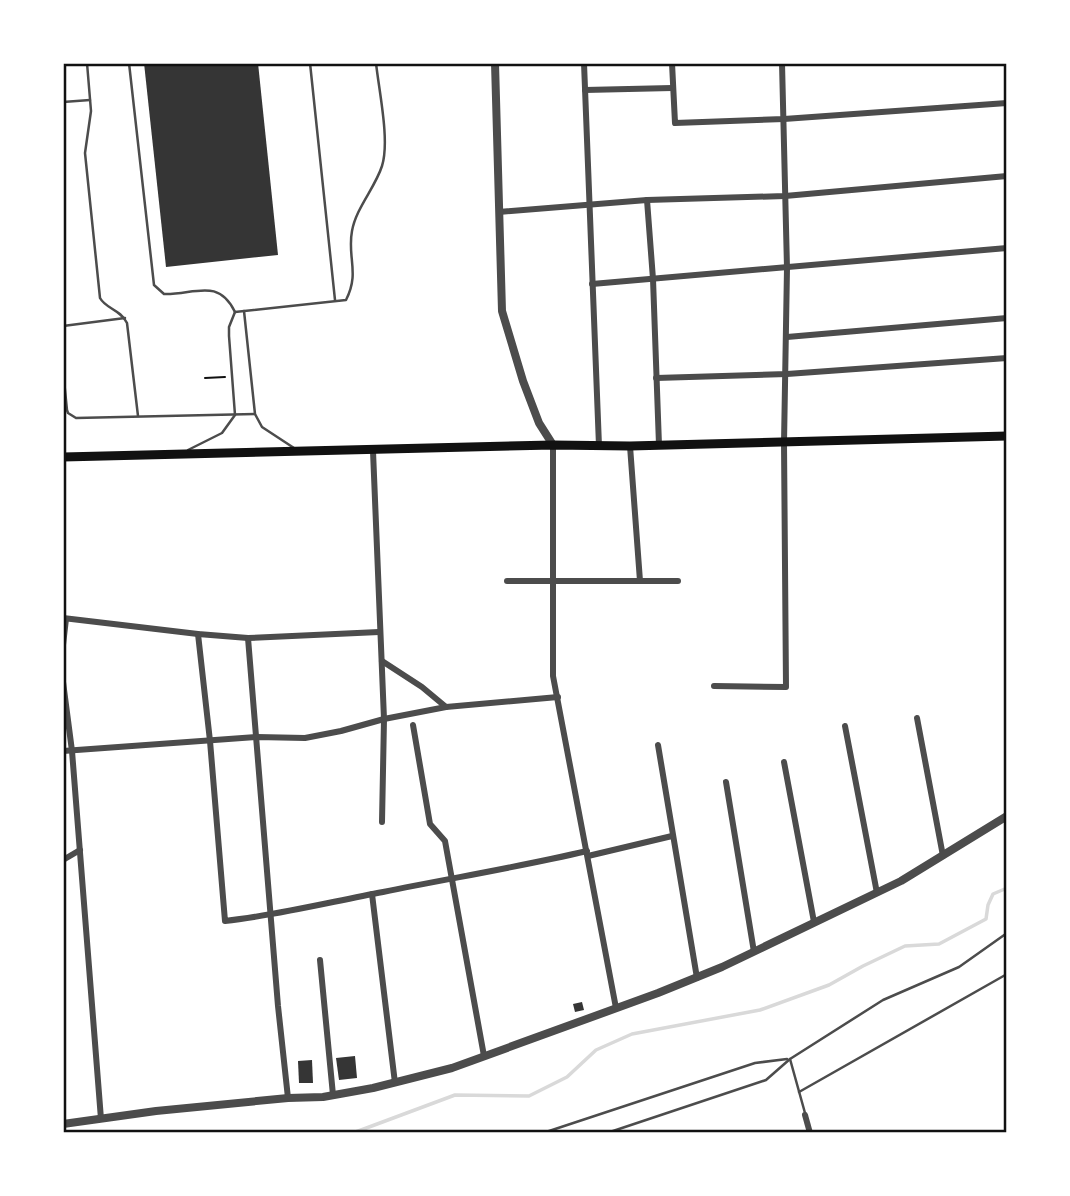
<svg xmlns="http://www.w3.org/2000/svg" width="1070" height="1196" font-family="'Noto Sans',sans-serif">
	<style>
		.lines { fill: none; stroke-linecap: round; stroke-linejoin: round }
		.stream { stroke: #d9d9d9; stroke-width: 3.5 }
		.building { fill: #353535 }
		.path { stroke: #111; stroke-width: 2 }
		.service { stroke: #4c4c4c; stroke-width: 2.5 }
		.minor { stroke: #4c4c4c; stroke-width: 6 }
		.tertiary { stroke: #4c4c4c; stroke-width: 8 }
		.secondary { stroke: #111; stroke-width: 9 }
		.neatline { fill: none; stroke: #111; stroke-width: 2.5 }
	</style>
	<rect width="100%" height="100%" fill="#fff"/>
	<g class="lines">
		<path class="stream" d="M353,1133L455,1095L529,1096L567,1077L596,1050L632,1034L760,1010L829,985L863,966L905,946L939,944L986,919L988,905L993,894L1007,888"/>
	</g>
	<g class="building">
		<path d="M144,63H258L278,255L166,267Z"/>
		<path d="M582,1002L584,1010L575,1012L573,1004Z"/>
		<path d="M355,1056L357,1078L339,1080L336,1058Z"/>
		<path d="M312,1060L313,1083H299L298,1061Z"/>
	</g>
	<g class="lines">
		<path class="path" d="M205,378L225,377"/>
		<g class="service">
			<path d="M87,63L91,111L85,153L100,298C106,309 120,309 127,323L138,416"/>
			<path d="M129,63L154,285L164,294C194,295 218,277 235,312"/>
			<path d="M310,63L335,300"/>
			<path d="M63,102L90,100"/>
			<path d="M244,311L255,414L262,427L294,448"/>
			<path d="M235,312L346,300C360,273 347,257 352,231C356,208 375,188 382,166C390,141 379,91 376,63"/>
			<path d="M63,326L125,318"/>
			<path d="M63,370L67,410L68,413L76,418L255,414"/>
			<path d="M188,450L222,433L235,415L229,336V327L235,312"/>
			<path d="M790,1059L805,1113"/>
			<path d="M799,1092L1007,974"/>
			<path d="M543,1133L755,1063L787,1059"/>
			<path d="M607,1133L766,1080L790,1059L883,1000L959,967L1007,933"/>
		</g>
		<g class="minor">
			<path d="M584,63L599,446"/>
			<path d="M672,63L675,123L784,119L1007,103"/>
			<path d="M585,90L672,88"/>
			<path d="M647,200L653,279L659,445"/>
			<path d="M499,212L647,200L785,196L1007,176"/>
			<path d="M592,284L1007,248"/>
			<path d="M787,337L1007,318"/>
			<path d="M656,378L787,374L1007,358"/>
			<path d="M553,445V676L616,1008"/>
			<path d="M630,446L640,581"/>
			<path d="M373,451L384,719L382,822"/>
			<path d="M507,581H678"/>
			<path d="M63,618L198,634L248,638L379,632"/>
			<path d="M198,634L210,741L225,921C278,915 330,902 383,892C451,878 519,867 587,851"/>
			<path d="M248,638L278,1006L288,1098"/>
			<path d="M63,645L66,619"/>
			<path d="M382,661L422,687L446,707L558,697"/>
			<path d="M63,682L72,751L101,1119"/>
			<path d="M714,686L786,687L784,443L787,268L782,63"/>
			<path d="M917,718L943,856"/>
			<path d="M413,725L430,824L445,841L484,1056"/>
			<path d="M845,726L877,893"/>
			<path d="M658,745L697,978"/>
			<path d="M63,751L257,737L305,738L341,731L384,719L446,707"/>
			<path d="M784,762L814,922"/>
			<path d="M726,782L754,952"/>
			<path d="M588,856L672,836"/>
			<path d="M63,860L80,850"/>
			<path d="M372,894L395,1083"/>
			<path d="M320,960L333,1095"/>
			<path d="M805,1115L810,1133"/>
		</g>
		<g class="tertiary">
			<path d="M495,63L502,311L523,381L539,423L553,445"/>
			<path d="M63,1124L156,1111L288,1098L323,1097L373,1088L452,1068L658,993L722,967L901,881L1007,816"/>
		</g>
		<path class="secondary" d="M63,457L553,445L630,446L1007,436"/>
	</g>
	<rect width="1070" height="1196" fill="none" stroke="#ffffff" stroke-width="130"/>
	<rect x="65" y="65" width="940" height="1066" class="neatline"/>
</svg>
